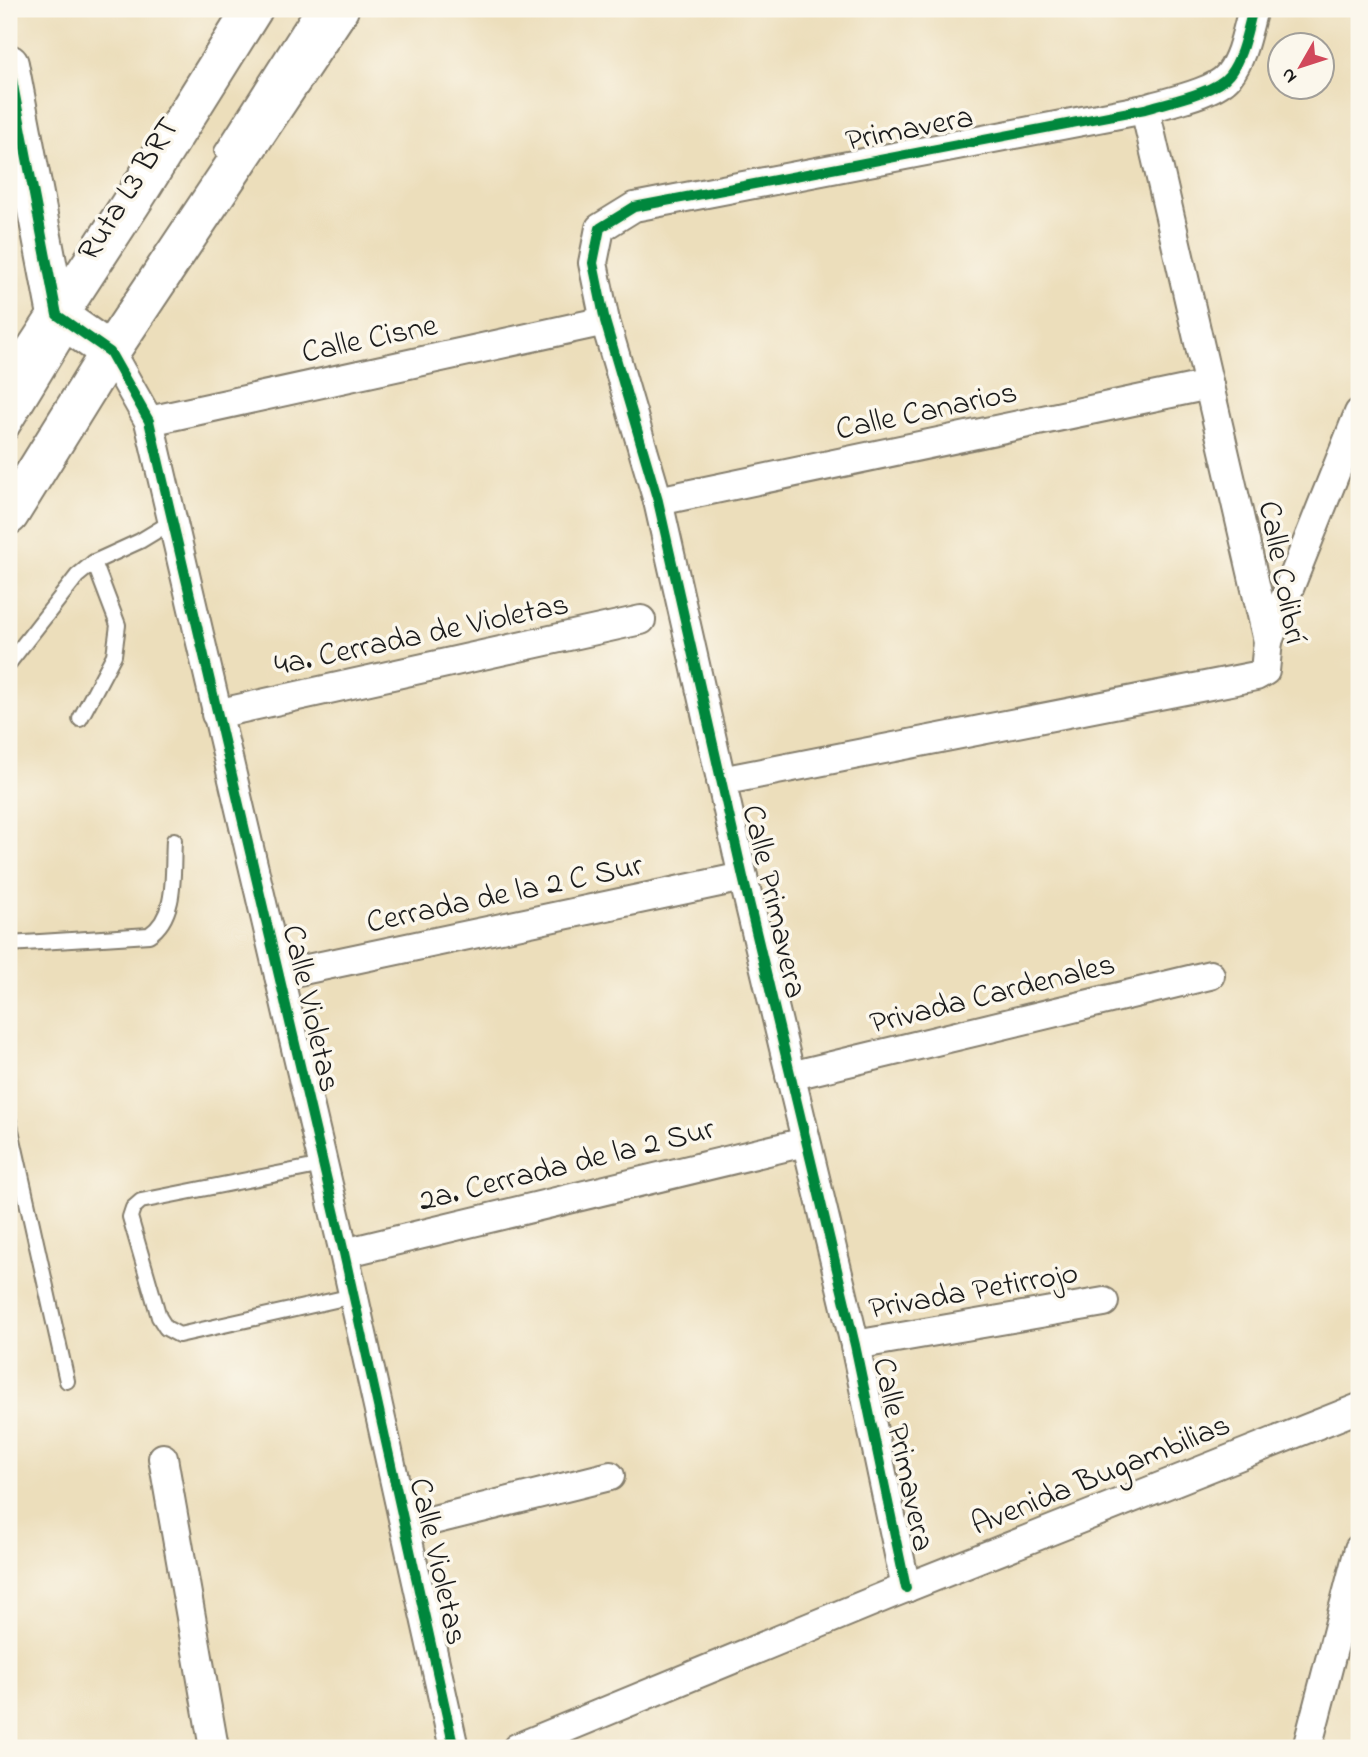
<svg xmlns="http://www.w3.org/2000/svg" width="1368" height="1757" font-family="'Indie Flower',sans-serif">
	<style>
		.lines { fill: none; stroke-linecap: round; stroke-linejoin: round }
		.lane-casing { stroke: #847d6c; stroke-width: 18 }
		.street-casing { stroke: #847d6c; stroke-width: 32 }
		.secondary-casing { stroke: #847d6c; stroke-width: 42 }
		.primary-casing { stroke: #847d6c; stroke-width: 42 }
		.lane { stroke: #fff; stroke-width: 14 }
		.street { stroke: #fff; stroke-width: 28 }
		.secondary { stroke: #fff; stroke-width: 38 }
		.primary { stroke: #fff; stroke-width: 38 }
		.cycleway-casing { stroke: #fbf7ec; stroke-width: 15 }
		.cycleway { stroke: #00873e; stroke-width: 10 }
		.labels { text-anchor: middle; stroke-width: 7; stroke-linejoin: round; paint-order: stroke }
		.street-label { font-size: 32px; fill: #1c1c1c; stroke: #fbf7ec }
	</style>
	<rect width="100%" height="100%" fill="#fbf7ec"/>
	<filter id="ink" filterUnits="userSpaceOnUse"><feTurbulence type="fractalNoise" baseFrequency=".0143" numOctaves="2"/><feDisplacementMap in="SourceGraphic" scale="14" xChannelSelector="R" yChannelSelector="G"/><feConvolveMatrix kernelMatrix="1 2 1 2 8 2 1 2 1" color-interpolation-filters="sRGB"/></filter>
	<filter id="wash" filterUnits="userSpaceOnUse"><feTurbulence type="fractalNoise" baseFrequency=".00686" numOctaves="4" result="noise"/><feDisplacementMap in="SourceGraphic" scale="28" xChannelSelector="R" yChannelSelector="G"/><feGaussianBlur stdDeviation="1.57" result="paint"/><feColorMatrix in="noise" values="0 0 0 0 0 0 0 0 0 0 0 0 0 0 0 0 0 1.4 0 .05"/><feComposite in="paint" operator="in"/></filter>
	<g filter="url(#wash)">
		<rect width="100%" height="100%" fill="#ecdebb"/>
	</g>
	<g filter="url(#ink)">
		<g class="lines">
			<defs>
				<g id="lane">
					<path d="M222,151L312,9"/>
					<path d="M9,433L73,328"/>
					<path d="M94,562L140,541L173,521"/>
					<path d="M9,663L77,576L94,562L118,625L114,655L80,719"/>
					<path d="M9,944L149,935C178,916 172,872 174,840"/>
					<path d="M9,1121L67,1381"/>
					<path d="M323,1165L141,1201L133,1208L130,1217L159,1317L166,1328L179,1335L353,1296"/>
				</g>
				<g id="street">
					<path d="M110,352L149,421L344,1253L454,1748"/>
					<path d="M149,421L605,321"/>
					<path d="M658,501L1209,385"/>
					<path d="M1268,641L1359,413"/>
					<path d="M216,714L641,620"/>
					<path d="M721,781L1256,676L1265,671L1268,641L1145,109"/>
					<path d="M279,975L743,877"/>
					<path d="M790,1076L1210,975"/>
					<path d="M344,1253L805,1142"/>
					<path d="M855,1345L1104,1302"/>
					<path d="M163,1458L214,1748"/>
					<path d="M405,1527L610,1476"/>
					<path d="M906,1588L855,1345L743,877L658,501L605,321L593,263L600,228L634,207L1145,109C1167,102 1215,93 1229,75C1243,57 1247,30 1253,9"/>
					<path d="M517,1748L888,1595L1359,1408"/>
					<path d="M1307,1748L1359,1549"/>
				</g>
				<path id="secondary" d="M9,64L57,315L110,352"/>
				<g id="primary">
					<path d="M9,390L137,194L253,9"/>
					<path d="M9,515L110,352L339,9"/>
				</g>
			</defs>
			<use href="#lane" class="lane-casing"/>
			<use href="#street" class="street-casing"/>
			<use href="#secondary" class="secondary-casing"/>
			<use href="#primary" class="primary-casing"/>
			<use href="#lane" class="lane"/>
			<use href="#street" class="street"/>
			<use href="#secondary" class="secondary"/>
			<use href="#primary" class="primary"/>
			<defs>
				<g id="cycleway">
					<path d="M9,64L57,315L110,352L149,421L344,1253L454,1748"/>
					<path d="M906,1588L855,1345L743,877L658,501L605,321L593,263L600,228L634,207L1145,109C1167,102 1215,93 1229,75C1243,57 1247,30 1253,9"/>
				</g>
			</defs>
			<use href="#cycleway" class="cycleway-casing"/>
			<use href="#cycleway" class="cycleway"/>
		</g>
	</g>
	<g class="labels">
		<g class="street-label">
			<text transform="translate(909 127) rotate(-11)" y="11">Primavera</text>
			<text transform="translate(127 188) rotate(-58)" y="11">Ruta L3 BRT</text>
			<text transform="translate(369 337) rotate(-12)" y="11">Calle Cisne</text>
			<text transform="translate(926 409) rotate(-12)" y="11">Calle Canarios</text>
			<text transform="translate(1284 572) rotate(79)" y="11">Calle Colibrí</text>
			<text transform="translate(421 633) rotate(-12)" y="11">4a. Cerrada de Violetas</text>
			<text transform="translate(504 892) rotate(-12)" y="11">Cerrada de la 2 C Sur</text>
			<text transform="translate(776 901) rotate(77)" y="11">Calle Primavera</text>
			<text transform="translate(992 992) rotate(-14)" y="11">Privada Cardenales</text>
			<text transform="translate(313 1008) rotate(77)" y="11">Calle Violetas</text>
			<text transform="translate(566 1163) rotate(-14)" y="11">2a. Cerrada de la 2 Sur</text>
			<text transform="translate(973 1289) rotate(-10)" y="11">Privada Petirrojo</text>
			<text transform="translate(905 1454) rotate(78)" y="11">Calle Primavera</text>
			<text transform="translate(1100 1473) rotate(-22)" y="11">Avenida Bugambilias</text>
			<text transform="translate(440 1561) rotate(77)" y="11">Calle Violetas</text>
		</g>
	</g>
	<rect width="1368" height="1757" fill="none" stroke="#fbf7ec" stroke-width="35"/>
	<g transform="translate(1301 66) rotate(231)"><circle r="33" fill="#fbf7ec" stroke="#a29f99" stroke-width="2"/>
	<path d="M0-5L12 26L0 18L-12 26Z" fill="#d1495b"/>
	<text y="-10" font-size="19" font-weight="bold" text-anchor="middle" fill="#1c1c1c">N</text>
	</g>
</svg>
